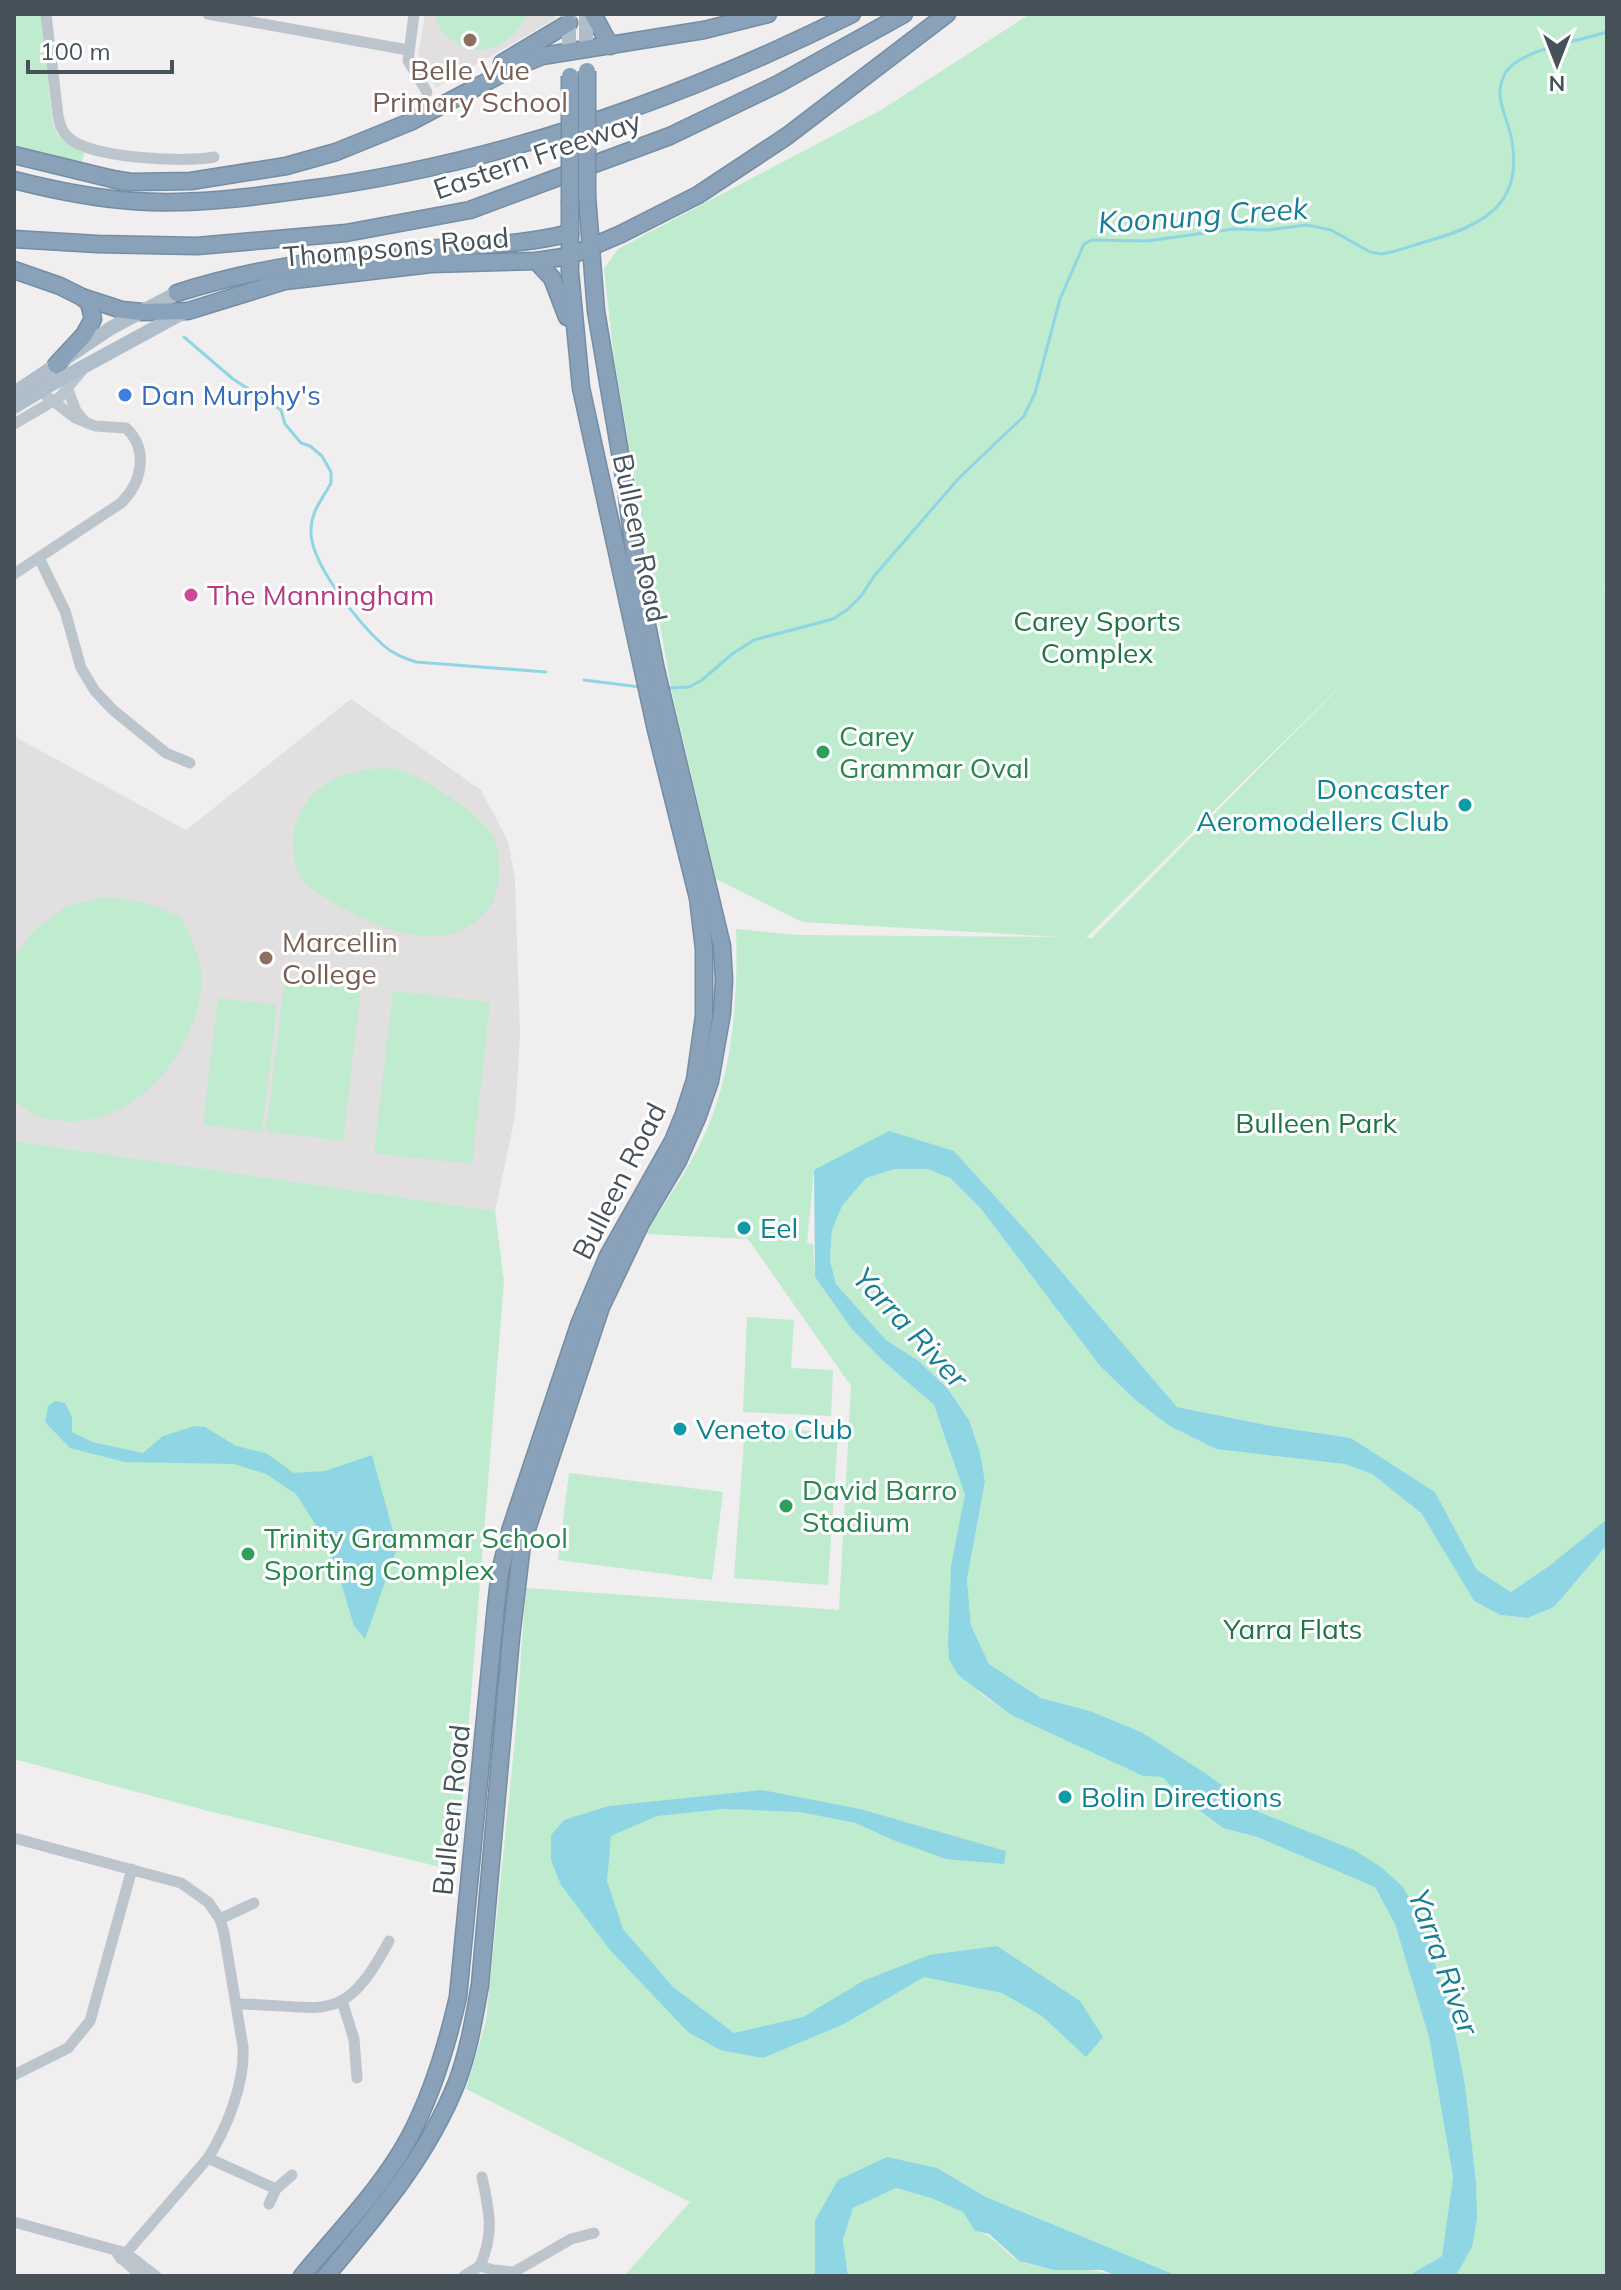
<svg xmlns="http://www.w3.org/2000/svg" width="1621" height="2290" font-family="Mulish,sans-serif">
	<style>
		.education { fill: #e1dfdf }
		.green { fill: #bfebce; fill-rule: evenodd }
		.water { fill: #8fd6e4 }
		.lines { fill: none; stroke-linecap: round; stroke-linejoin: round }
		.stream { stroke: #8fd6e4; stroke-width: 3 }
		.highway-casing { stroke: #748da4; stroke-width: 19 }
		.minor { stroke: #bdc5cc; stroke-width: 11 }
		.major { stroke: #afbeca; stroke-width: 14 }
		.highway { stroke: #89a2b9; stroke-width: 16 }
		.highway-bridge-casing { stroke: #748da4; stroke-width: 19; stroke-linecap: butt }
		.highway-bridge { stroke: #89a2b9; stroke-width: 16 }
		.education-dot { fill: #8d6e63; stroke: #fff; stroke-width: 3 }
		.shop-dot { fill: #3f7fe0; stroke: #fff; stroke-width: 3 }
		.hotel-dot { fill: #d1479c; stroke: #fff; stroke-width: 3 }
		.leisure-dot { fill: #2e9e5b; stroke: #fff; stroke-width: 3 }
		.culture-dot { fill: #0f9aa8; stroke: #fff; stroke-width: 3 }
		.labels { text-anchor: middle; stroke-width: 6; stroke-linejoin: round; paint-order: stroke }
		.education-label { font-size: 28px; fill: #785e54; stroke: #fff }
		.street-label { font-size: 28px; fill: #475159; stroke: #fff }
		.shop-label { font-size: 28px; fill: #366cbe; stroke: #fff; text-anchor: start }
		.hotel-label { font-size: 28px; fill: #b23c85; stroke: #fff; text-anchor: start }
		.park-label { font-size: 28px; fill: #1e7546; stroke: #fff }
		.leisure-label { font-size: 28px; fill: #27864d; stroke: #fff; text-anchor: start }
		.culture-label { font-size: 28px; fill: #0d838f; stroke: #fff; text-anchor: start }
		.water-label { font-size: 30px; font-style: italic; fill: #177f95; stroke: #fff }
	</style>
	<rect width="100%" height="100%" fill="#f0eeee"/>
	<g class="education">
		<path d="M425,14H554L555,19L436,88L418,55Z"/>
		<path d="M351,699L481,790L508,841L515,880L520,1036L515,1116L495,1211L14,1141V730L17,738L186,830Z"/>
	</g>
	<g class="green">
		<path d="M14,14H41L52,120C57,139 67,146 85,153L77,172L14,158Z"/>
		<path d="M436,14H528C505,58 460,63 435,20Z"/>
		<path d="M1030,14H1607V588L1600,584L1607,589V1519L1549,1566L1511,1592L1477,1570L1435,1492L1351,1438L1271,1426L1177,1407L1031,1236L954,1151L814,1170L807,1243L813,1244L815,1277L852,1328L882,1360L934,1405L966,1495L951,1565L949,1659L981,1694L1011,1715L1143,1776L1162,1777L1184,1799L1223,1828L1257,1837L1375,1886L1395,1924L1429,2036L1453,2177L1442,2256L1408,2276H1178L986,2197L937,2168L815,2220V2276H624L690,2202L466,2089L486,2021L515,1740L526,1588L839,1610L851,1386L748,1239L645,1234C668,1198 694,1162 710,1122C734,1061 738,994 736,929L797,935L1060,937L802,922L716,879L671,688L614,358L604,269L618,249L881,110ZM1364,662L1092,938H1087V937Z"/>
		<path d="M371,769C379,769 388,767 396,769C417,773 480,814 491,833C499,844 499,861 499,874C498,892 493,906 480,918C438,957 368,925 328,899C320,894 308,888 303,881C297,873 295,862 294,852C288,820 311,787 341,776C351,773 361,771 371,769Z"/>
		<path d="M108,897L146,903L181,917C191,937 204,964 201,987C194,1057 130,1132 55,1120C38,1118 23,1111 14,1097V958L33,931L68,905Z"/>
		<path d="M285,979L361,988L343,1141L266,1131Z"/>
		<path d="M393,991L490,1002L472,1164L374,1153Z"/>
		<path d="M218,998L277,1005L262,1132L203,1125Z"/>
		<path d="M14,1141L495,1211L504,1281L457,1871L208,1811L14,1759Z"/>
		<path d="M895,1169H928L950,1178L981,1209L1100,1366L1133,1398L1168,1425L1345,1464L1372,1474L1421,1513L1474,1601L1500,1615L1528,1618L1554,1607L1607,1545V2276H1456L1472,2247L1465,2085L1451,2011L1418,1914L1403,1888L1294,1827L1259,1812L1203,1772L1090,1711L1041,1698L989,1664L971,1625L967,1579L985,1482L969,1420L948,1389L919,1361L886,1340L836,1284L830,1260L832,1230L842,1206L866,1178Z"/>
		<path d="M747,1317L794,1320L791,1368L833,1370L831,1416L743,1412Z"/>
		<path d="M745,1427L838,1433L828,1585L734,1578Z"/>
		<path d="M569,1473L723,1492L712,1580L558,1560Z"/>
		<path d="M896,2188L931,2198L963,2212L975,2231C998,2236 1003,2255 1022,2262C1053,2274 1086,2264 1116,2276H848L843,2240L853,2208Z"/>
	</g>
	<g class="water">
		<path d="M889,1131L954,1151L1031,1236L1177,1407L1271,1426L1351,1438L1435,1492L1477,1570L1511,1592L1549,1566L1607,1519V1545L1554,1607L1528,1618L1500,1615L1474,1601L1421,1513L1372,1474L1345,1464L1216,1449L1168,1425L1133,1398L1100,1366L981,1209L950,1178L928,1169H895L866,1178L842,1206L832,1230L830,1260L836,1284L886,1340L919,1361L948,1389L969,1420L980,1453L985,1482L967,1579L971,1625L989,1664L1041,1698L1090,1711L1141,1732L1205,1773L1259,1812L1354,1850L1381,1867L1403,1887L1418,1914L1451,2011L1465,2085L1476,2183L1477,2219L1472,2247L1456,2276H1408L1442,2256L1453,2177L1429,2037L1395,1924L1375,1887L1257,1837L1223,1828L1184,1799L1162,1777L1143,1776L1011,1715L958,1675L949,1659L948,1642L951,1565L965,1495L934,1405L882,1360L852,1329L815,1277L814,1170Z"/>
		<path d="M55,1401L65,1403L72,1417V1432L92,1442L143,1453L163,1436L195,1426L205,1427L236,1446L266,1453L294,1473L325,1471L372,1455L394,1535L396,1551L365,1639L354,1626L340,1579L317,1527L296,1494L266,1474L234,1464L125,1462L70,1448L45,1422L48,1406Z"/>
		<path d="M762,1790L860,1809L1006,1851L1004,1864L946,1859L893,1840L856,1823L800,1812L724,1809L657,1816L611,1836L607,1881L623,1929L673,1987L734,2033L803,2017L863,1981L929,1955L997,1946L1080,2001L1103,2037L1086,2057L1042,2016L1002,1993L924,1977L844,2024L763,2058L720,2050L688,2032L610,1950L561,1885L551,1860V1835L564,1820L609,1806Z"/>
		<path d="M887,2157L937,2168L986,2197L1178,2276H1116L1102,2270H1054L1019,2261L989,2234L975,2231L963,2212L931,2198L896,2188L853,2208L843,2240L848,2276H815V2220L838,2180Z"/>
	</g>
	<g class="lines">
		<g class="stream">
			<path d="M184,337L233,379L281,410L285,424L301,443L310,446L322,456L331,472V483C322,500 310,512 311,533C312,566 360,624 383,645C393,654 404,658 416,662L546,672"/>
			<path d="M584,680L640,687"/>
			<path d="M667,688L689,687L702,680L732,654L754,640L833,619L848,609L861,596L875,575L959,478L1024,416L1035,393L1060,299L1084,244L1092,240L1147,241L1233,229L1267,230L1307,225L1331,230L1370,252L1381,254C1397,252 1413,245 1428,241C1485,225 1525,203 1511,136C1506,114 1492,94 1506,72C1521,49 1581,41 1607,32"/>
		</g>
		<defs>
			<g id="highway">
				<path d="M593,14L610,46"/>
				<path d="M502,63L569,23"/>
				<path d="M14,155L121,181"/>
				<path d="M112,179L131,182L191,181L286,166L336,152L410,122L513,68L542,56L704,30L768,14"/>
				<path d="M14,180C53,190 92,198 133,201C189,205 246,198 302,190C494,165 679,100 852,14"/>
				<path d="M14,239L97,244L197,246L346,233L470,210L670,136L778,84L904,14"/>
				<path d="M536,261L552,278L567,317"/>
				<path d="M14,270L60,286L82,297L122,310L142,312L188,311L285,281L431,264L536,261L570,256L621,234L698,195L787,136L947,14"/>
				<path d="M177,293C255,268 336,257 418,250C468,245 520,246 570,233"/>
				<path d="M56,365L84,335L93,319L89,303L82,297"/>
				<path d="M302,2276C339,2231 383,2187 410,2136C433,2092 447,2045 458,1997L496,1606L500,1572L510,1531L579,1325L608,1256L673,1141L684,1114L695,1080L704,1016V949L698,898L656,730L581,388L570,272V202"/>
				<path d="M326,2276C377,2215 428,2156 457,2082C469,2050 474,2018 480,1985L511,1638L522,1544L601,1307L641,1223L678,1161L697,1118L710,1081L722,1013L724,980L722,946L656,670L637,575L626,488L596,311L587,197"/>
			</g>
		</defs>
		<use href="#highway" class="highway-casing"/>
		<g class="minor">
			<path d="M46,14L58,116C60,125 62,132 69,138C90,158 185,163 214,157"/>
			<path d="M208,14L408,50"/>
			<path d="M414,14L408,61L427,92"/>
			<path d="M68,390L76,411L84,421"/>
			<path d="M14,424L60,397L84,368"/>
			<path d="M39,558L65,611L81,668L95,691L113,710L166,753L190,763"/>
			<path d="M14,574L121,503C142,483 149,449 126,428L95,426L75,418L39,390"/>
			<path d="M14,1838L181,1883L208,1902L220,1919L224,1933L243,2047C245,2083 227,2128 208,2158L121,2259"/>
			<path d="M220,1919L254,1903"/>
			<path d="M342,2001L354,2039L357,2078"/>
			<path d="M237,2004C322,2004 342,2030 389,1941"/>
			<path d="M14,2075L68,2048L90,2021L132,1869"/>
			<path d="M208,2158L276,2189"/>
			<path d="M269,2204L276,2189L292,2175"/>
			<path d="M14,2222L126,2253L156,2276"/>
			<path d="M118,2255L141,2276"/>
			<path d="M480,2266C495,2232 489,2211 482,2177"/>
			<path d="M464,2276L480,2266L493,2270L514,2272L571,2239L594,2233"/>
		</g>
		<g class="major">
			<path d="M586,14V50"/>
			<path d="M569,52V14"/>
			<path d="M14,393L111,328L177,293"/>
			<path d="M14,407L50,385L184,312"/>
		</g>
		<use href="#highway" class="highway"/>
		<defs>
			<g id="highway-bridge">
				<path d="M587,71V197"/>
				<path d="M570,76V202"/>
			</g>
		</defs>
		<use href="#highway-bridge" class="highway-bridge-casing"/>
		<use href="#highway-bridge" class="highway-bridge"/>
	</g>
	<g class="education-dot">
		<circle cx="470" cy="40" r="8"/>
		<circle cx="266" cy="958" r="8"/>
	</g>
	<circle class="shop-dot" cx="125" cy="395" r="8"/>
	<circle class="hotel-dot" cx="191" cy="595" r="8"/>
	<g class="leisure-dot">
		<circle cx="823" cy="752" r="8"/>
		<circle cx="786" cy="1506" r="8"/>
		<circle cx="248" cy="1554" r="8"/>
	</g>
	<g class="culture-dot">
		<circle cx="1465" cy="805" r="8"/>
		<circle cx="744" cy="1228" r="8"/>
		<circle cx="680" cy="1429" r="8"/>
		<circle cx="1065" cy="1797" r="8"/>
	</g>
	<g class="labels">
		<g class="education-label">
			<text x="470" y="80">Belle Vue<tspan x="470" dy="32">Primary School</tspan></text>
			<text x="282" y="952" text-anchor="start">Marcellin<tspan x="282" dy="32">College</tspan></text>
		</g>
		<g class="street-label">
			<text transform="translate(537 155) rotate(-19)" y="10">Eastern Freeway</text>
			<text transform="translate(396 247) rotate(-5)" y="10">Thompsons Road</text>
			<text transform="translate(640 538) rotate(78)" y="10">Bulleen Road</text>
			<text transform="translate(619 1181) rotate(-63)" y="10">Bulleen Road</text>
			<text transform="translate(451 1810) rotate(-84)" y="10">Bulleen Road</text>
		</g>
		<g class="shop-label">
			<text x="141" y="405">Dan Murphy's</text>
		</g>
		<g class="hotel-label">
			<text x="207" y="605">The Manningham</text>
		</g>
		<g class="park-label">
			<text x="1097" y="631">Carey Sports<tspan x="1097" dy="32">Complex</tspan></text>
			<text x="1316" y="1133">Bulleen Park</text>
			<text x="1293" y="1639">Yarra Flats</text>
		</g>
		<g class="leisure-label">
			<text x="839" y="746">Carey<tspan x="839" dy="32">Grammar Oval</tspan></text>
			<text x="802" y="1500">David Barro<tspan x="802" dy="32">Stadium</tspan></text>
			<text x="264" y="1548">Trinity Grammar School<tspan x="264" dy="32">Sporting Complex</tspan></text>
		</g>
		<g class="culture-label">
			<text x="1449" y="799" text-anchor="end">Doncaster<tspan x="1449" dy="32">Aeromodellers Club</tspan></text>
			<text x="760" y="1238">Eel</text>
			<text x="696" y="1439">Veneto Club</text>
			<text x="1081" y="1807">Bolin Directions</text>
		</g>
		<g class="water-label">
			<text transform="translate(1203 216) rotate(-4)" y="10">Koonung Creek</text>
			<text transform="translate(910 1328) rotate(47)" y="10">Yarra River</text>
			<text transform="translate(1443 1962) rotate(70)" y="10">Yarra River</text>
		</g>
	</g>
	<rect width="1621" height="2290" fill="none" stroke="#475159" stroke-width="32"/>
	<g transform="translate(1557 64) rotate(180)" stroke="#ffffff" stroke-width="6" paint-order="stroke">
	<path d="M0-6L14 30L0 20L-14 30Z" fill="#475159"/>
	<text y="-12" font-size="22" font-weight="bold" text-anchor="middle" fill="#475159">N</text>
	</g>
	<path d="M28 60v12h144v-12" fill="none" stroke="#475159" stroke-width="4"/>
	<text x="40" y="60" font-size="24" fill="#475159" stroke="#ffffff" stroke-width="6" paint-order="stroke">100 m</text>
</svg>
